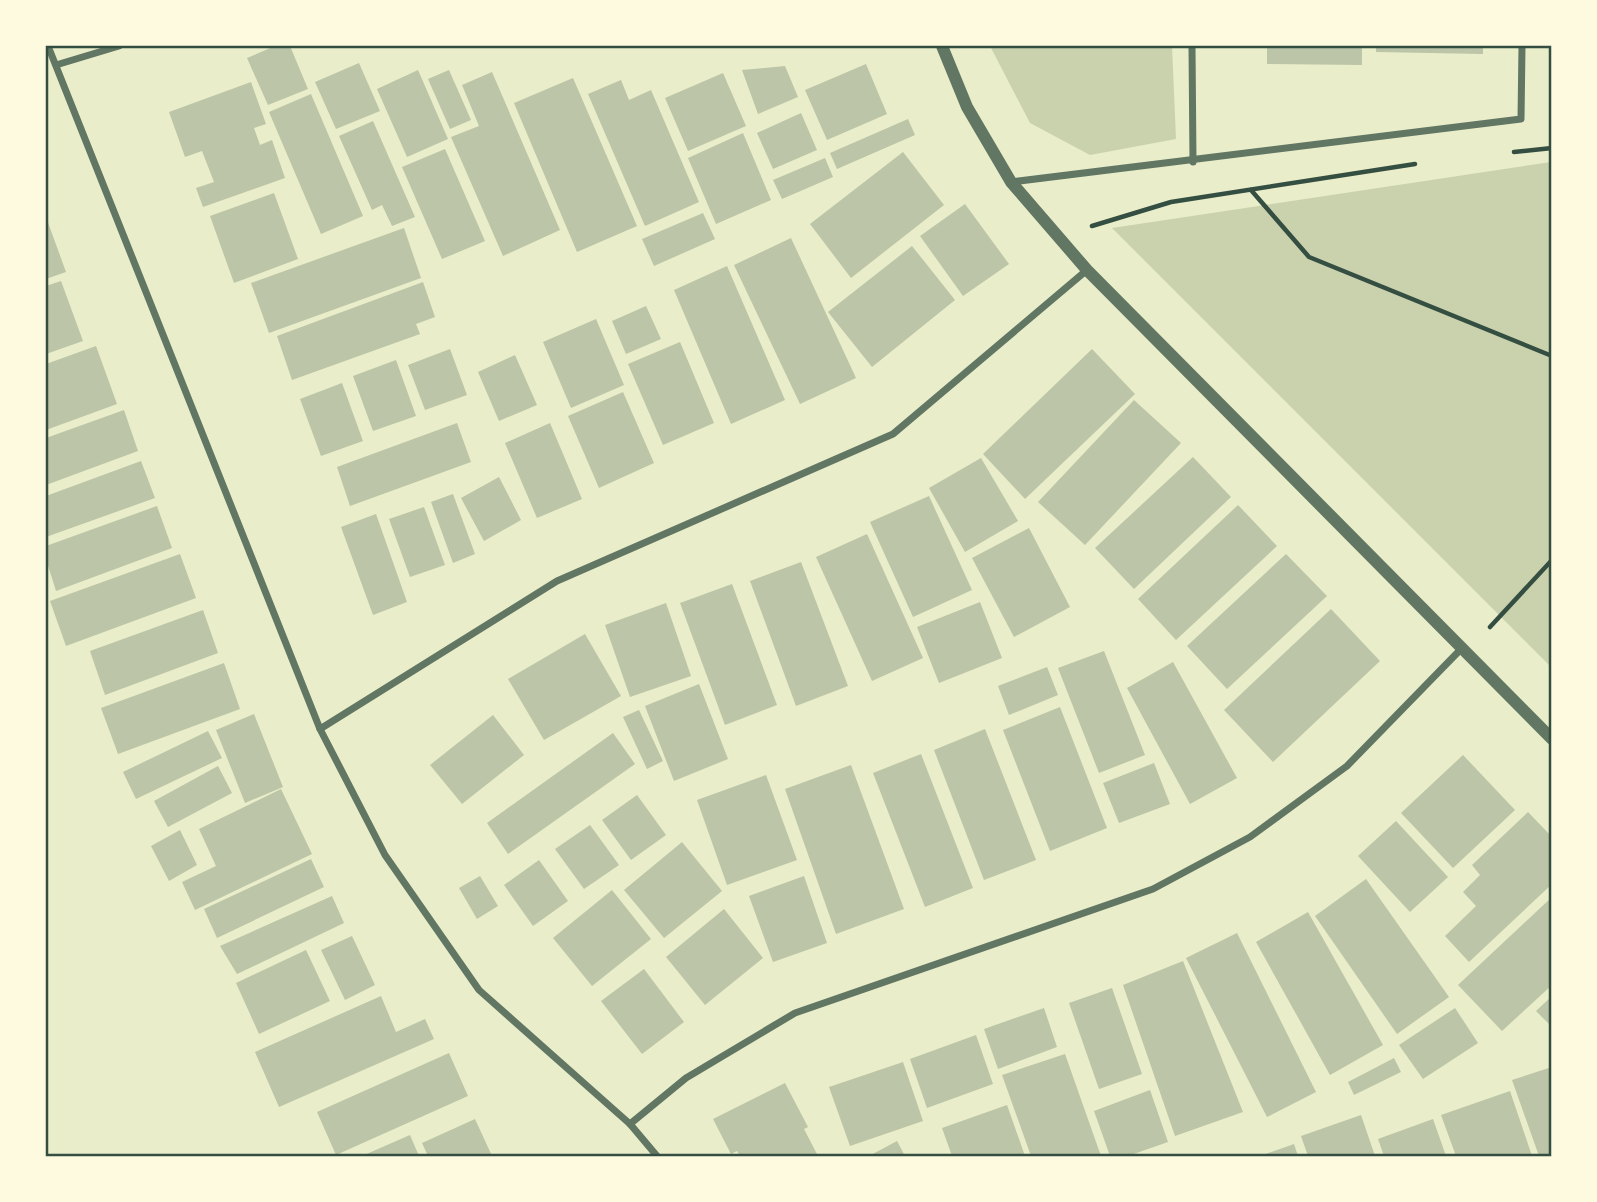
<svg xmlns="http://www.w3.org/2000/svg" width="1597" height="1202" font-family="'Varela Round',sans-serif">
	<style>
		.green { fill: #cad2ad }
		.building { fill: #bcc5a7 }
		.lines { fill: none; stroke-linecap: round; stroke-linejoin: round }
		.path { stroke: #344e41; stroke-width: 4.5 }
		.minor { stroke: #617663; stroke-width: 7 }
		.tertiary { stroke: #617663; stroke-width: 12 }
		.neatline { fill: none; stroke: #344e41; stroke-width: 2.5 }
	</style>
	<rect width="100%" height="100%" fill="#e9edc9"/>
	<g class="green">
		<path d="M990,46H1172L1176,139L1090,155L1030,123Z"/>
		<path d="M1551,162V667L1112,228Z"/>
	</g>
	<g class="building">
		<path d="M275,46H290L308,89L268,105L247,58Z"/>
		<path d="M1267,46H1362V65L1267,64Z"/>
		<path d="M1376,46H1483V54L1376,52Z"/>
		<path d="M359,63L380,111L336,129L315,82Z"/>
		<path d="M866,64L887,114L827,140L805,90Z"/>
		<path d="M785,66L798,97L758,114L742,70Z"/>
		<path d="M418,70L448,139L407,157L377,89Z"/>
		<path d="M449,70L471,120L450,129L428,79Z"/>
		<path d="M492,72L560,230L503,256L451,137L479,126L462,85Z"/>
		<path d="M723,73L746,126L688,151L665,98Z"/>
		<path d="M573,78L637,226L577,252L514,103Z"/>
		<path d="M621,80L629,100L651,90L699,202L645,226L588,94Z"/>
		<path d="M251,82L266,124L254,128L260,145L272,140L285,178L203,207L196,188L214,182L202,151L185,157L169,112Z"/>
		<path d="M311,94L363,216L321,234L269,112Z"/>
		<path d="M801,113L817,150L773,169L757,133Z"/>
		<path d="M908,119L915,135L837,169L830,153Z"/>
		<path d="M373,121L415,217L392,226L382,205L372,210L339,136Z"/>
		<path d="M743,133L771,200L716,224L688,158Z"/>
		<path d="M445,149L485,241L442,259L402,167Z"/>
		<path d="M903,152L944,205L851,278L810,224Z"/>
		<path d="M825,158L833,177L782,199L773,180Z"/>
		<path d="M274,193L298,259L234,283L210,216Z"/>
		<path d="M965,204L1009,264L963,296L920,236Z"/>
		<path d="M703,213L715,239L654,266L642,239Z"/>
		<path d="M46,217L66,272L46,279Z"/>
		<path d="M404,228L421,278L269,333L251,283Z"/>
		<path d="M791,238L856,378L800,404L734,265Z"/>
		<path d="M912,246L955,300L872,367L828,312Z"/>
		<path d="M727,266L785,400L731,424L674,290Z"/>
		<path d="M61,281L83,341L46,354V286Z"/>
		<path d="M423,282L435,317L416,324L420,334L292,380L277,336Z"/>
		<path d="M646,306L661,339L626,354L612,321Z"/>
		<path d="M596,319L624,385L571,408L543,342Z"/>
		<path d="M680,342L714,423L663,445L628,364Z"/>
		<path d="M96,346L117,404L46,430V364Z"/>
		<path d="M450,349L467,395L425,410L408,365Z"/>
		<path d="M1092,349L1135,394L1025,499L983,454Z"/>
		<path d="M515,355L537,405L499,421L478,372Z"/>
		<path d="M396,360L416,416L373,431L353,376Z"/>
		<path d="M342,383L363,441L321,456L300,399Z"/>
		<path d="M623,392L654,463L599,488L568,416Z"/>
		<path d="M1134,400L1181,443L1085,545L1038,502Z"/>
		<path d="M124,410L138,451L46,485V438Z"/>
		<path d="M457,423L471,462L350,506L337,467Z"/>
		<path d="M550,423L582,499L537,518L505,443Z"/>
		<path d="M1193,457L1231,497L1134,589L1095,548Z"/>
		<path d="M981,458L1018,521L965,552L929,488Z"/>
		<path d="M141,461L155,498L46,537V496Z"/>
		<path d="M499,477L521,520L484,541L461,498Z"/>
		<path d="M453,494L475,554L453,563L431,502Z"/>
		<path d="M929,496L972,590L913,617L870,522Z"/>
		<path d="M1238,505L1277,546L1176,640L1138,599Z"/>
		<path d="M157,506L172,548L56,591L46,559V546Z"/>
		<path d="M424,507L445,565L410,577L389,519Z"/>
		<path d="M376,514L407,602L373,615L341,527Z"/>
		<path d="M1029,528L1070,607L1014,637L972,558Z"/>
		<path d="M867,534L923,658L872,681L816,557Z"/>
		<path d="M180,554L196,598L66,646L50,601Z"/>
		<path d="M1286,554L1327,596L1227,689L1187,646Z"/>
		<path d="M801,562L848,686L796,706L750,581Z"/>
		<path d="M732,584L777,705L725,725L680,603Z"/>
		<path d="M980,602L1002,658L939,683L917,627Z"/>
		<path d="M666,603L691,676L630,697L605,625Z"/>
		<path d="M1331,609L1380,661L1273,762L1224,710Z"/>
		<path d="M203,610L218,653L105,695L90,651Z"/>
		<path d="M585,634L621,696L544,740L508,679Z"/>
		<path d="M1104,651L1145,755L1099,773L1058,668Z"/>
		<path d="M1173,662L1237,778L1190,804L1127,688Z"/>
		<path d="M224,663L240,709L118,754L101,708Z"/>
		<path d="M1047,667L1058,695L1009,715L998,686Z"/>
		<path d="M699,684L728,759L674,781L645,706Z"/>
		<path d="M1060,707L1107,828L1050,851L1003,730Z"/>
		<path d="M639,710L663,761L647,769L623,717Z"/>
		<path d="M254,714L283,787L245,803L216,730Z"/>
		<path d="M493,715L524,755L462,804L430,765Z"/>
		<path d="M985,729L1036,860L984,880L934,750Z"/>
		<path d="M208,731L222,758L136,799L123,772Z"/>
		<path d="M613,733L635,764L508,854L487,823Z"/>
		<path d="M921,754L973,888L925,907L873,773Z"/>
		<path d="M1463,755L1515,810L1453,868L1401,813Z"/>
		<path d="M1154,763L1170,804L1119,823L1103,783Z"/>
		<path d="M851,765L904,909L836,934L785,789Z"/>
		<path d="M218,766L232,793L168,827L154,801Z"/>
		<path d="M766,775L797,860L727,885L697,800Z"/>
		<path d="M281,789L312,854L195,910L182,882L216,866L199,829Z"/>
		<path d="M637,795L666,835L631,860L602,820Z"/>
		<path d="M1528,812L1552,837V884L1469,962L1445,936L1476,906L1463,892L1480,875L1472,865Z"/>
		<path d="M1396,821L1448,877L1410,912L1358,856Z"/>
		<path d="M590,825L619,865L584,889L555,849Z"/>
		<path d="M180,830L197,865L169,881L151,846Z"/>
		<path d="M682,842L722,891L664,938L624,890Z"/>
		<path d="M311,859L324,887L217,938L204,909Z"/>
		<path d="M539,860L568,901L533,926L504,885Z"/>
		<path d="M480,876L498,906L477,919L459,888Z"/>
		<path d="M804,876L827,943L773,962L749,896Z"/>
		<path d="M1366,879L1449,997L1397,1034L1315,916Z"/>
		<path d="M612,890L651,939L592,986L553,938Z"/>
		<path d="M332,896L344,923L237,974L220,946Z"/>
		<path d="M1552,897V985L1502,1031L1458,985Z"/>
		<path d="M724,909L763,958L705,1005L666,957Z"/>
		<path d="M1308,912L1383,1045L1330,1075L1256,942Z"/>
		<path d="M1237,933L1316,1092L1267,1117L1186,958Z"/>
		<path d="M352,936L375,985L345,1000L321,950Z"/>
		<path d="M306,950L330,1001L259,1034L236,983Z"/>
		<path d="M1183,961L1243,1112L1175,1136L1123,985Z"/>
		<path d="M644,969L684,1022L642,1054L601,1001Z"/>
		<path d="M1112,988L1142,1074L1099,1089L1069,1003Z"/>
		<path d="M381,996L396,1032L425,1019L434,1039L279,1107L255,1052Z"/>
		<path d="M1552,996V1027L1536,1011Z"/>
		<path d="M1044,1008L1057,1047L998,1069L984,1029Z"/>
		<path d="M1455,1008L1478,1043L1423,1079L1399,1045Z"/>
		<path d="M976,1035L993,1084L927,1108L910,1059Z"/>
		<path d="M449,1053L468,1096L336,1155L317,1112Z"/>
		<path d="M1065,1054L1101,1156H1031L1002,1075Z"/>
		<path d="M1394,1058L1401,1072L1354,1095L1348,1082Z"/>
		<path d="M903,1062L923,1121L850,1146L829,1087Z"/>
		<path d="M1552,1067V1156H1539L1512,1080Z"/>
		<path d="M785,1083L808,1127L804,1129L818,1156H740L737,1151L731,1154L713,1119Z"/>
		<path d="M1150,1090L1168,1142L1128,1156H1110L1094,1111Z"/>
		<path d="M1510,1091L1532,1156H1456L1441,1115Z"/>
		<path d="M1007,1105L1025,1156H952L942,1128Z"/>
		<path d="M1361,1115L1375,1156H1308L1301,1136Z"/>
		<path d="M475,1119L492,1156H428L422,1143Z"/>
		<path d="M1433,1119L1446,1156H1384L1378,1139Z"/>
		<path d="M410,1135L419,1156H362Z"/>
		<path d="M897,1141L905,1156H869Z"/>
		<path d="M1294,1144L1298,1156H1260Z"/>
	</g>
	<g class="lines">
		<g class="path">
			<path d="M1514,152L1552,148"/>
			<path d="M1251,190L1309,257L1552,356"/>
			<path d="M1092,226L1171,202L1415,164"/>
			<path d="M1490,627L1552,560"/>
		</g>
		<g class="minor">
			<path d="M48,46L320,729L385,855L479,990L630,1124L657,1156"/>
			<path d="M1192,46L1193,162"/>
			<path d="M56,65L119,46"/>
			<path d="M1011,182L1521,119L1522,46"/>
			<path d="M320,729L557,581L893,434L1087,270"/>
			<path d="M630,1124L686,1078L795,1013L1153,889L1250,837L1347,766L1462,648"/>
		</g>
		<path class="tertiary" d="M942,46L967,107L1011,182L1087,270L1552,739"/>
	</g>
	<rect width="1597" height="1202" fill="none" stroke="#fefae0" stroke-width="94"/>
	<rect x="47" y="47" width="1503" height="1108" class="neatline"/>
</svg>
